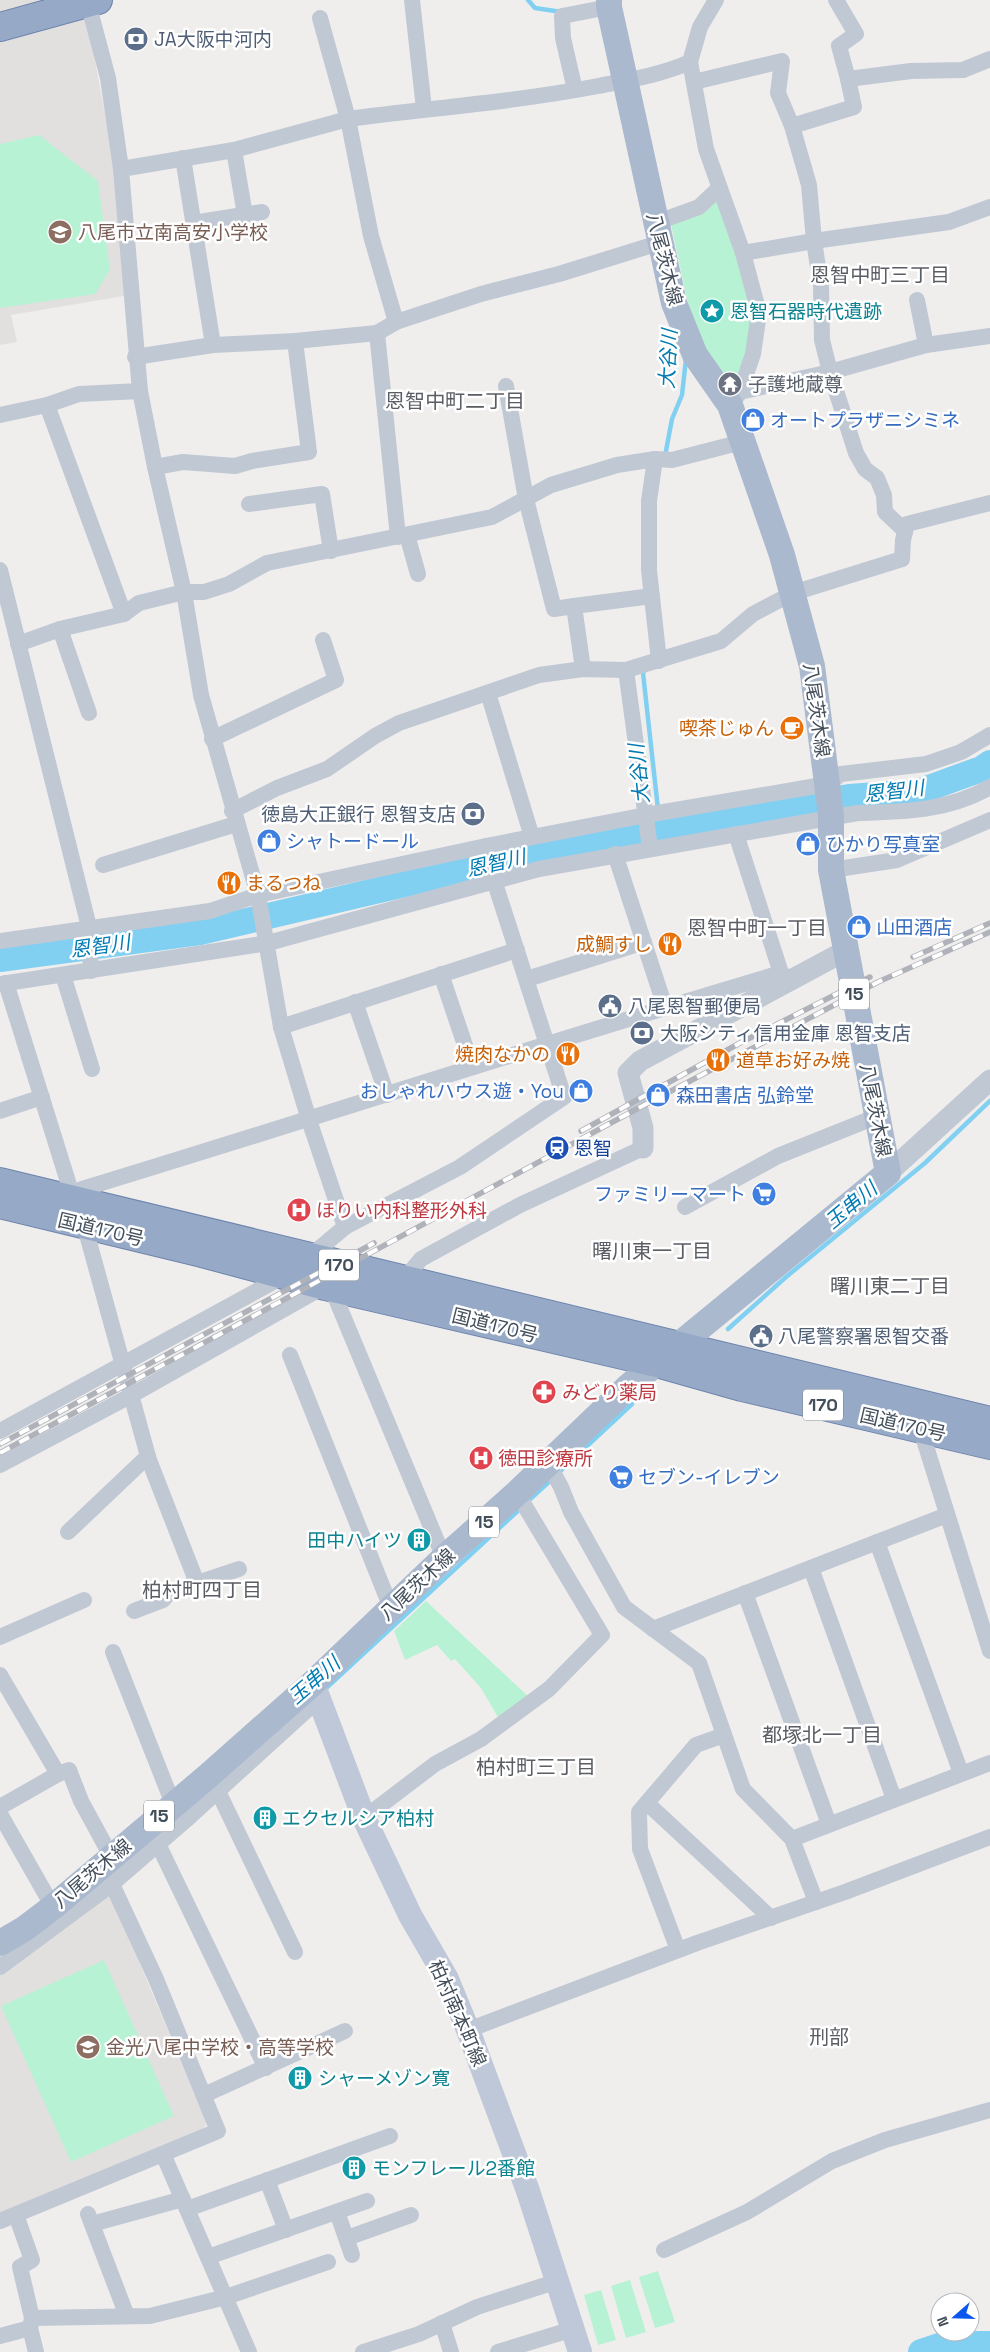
<svg xmlns="http://www.w3.org/2000/svg" width="990" height="2352" font-family="'Space Grotesk','Noto Sans JP',sans-serif">
	<style>
		.education { fill: #e2dfdf }
		.green { fill: #b8f2d4 }
		.lines { fill: none; stroke-linecap: round; stroke-linejoin: round }
		.stream { stroke: #81d0f2; stroke-width: 4.5 }
		.river { stroke: #81d0f2; stroke-width: 26 }
		.trunk-casing { stroke: #6c84ac; stroke-width: 30 }
		.minor { stroke: #c0c8d4; stroke-width: 16 }
		.tertiary { stroke: #c0c8d4; stroke-width: 21 }
		.secondary { stroke: #bec8d8; stroke-width: 24 }
		.primary { stroke: #abb9cf; stroke-width: 26 }
		.trunk { stroke: #96aac8; stroke-width: 28 }
		.rail-casing { stroke: #afb2b9; stroke-width: 5.5 }
		.rail { stroke: #fff; stroke-width: 4; stroke-dasharray: 11; stroke-linecap: butt }
		.labels { text-anchor: middle; stroke-width: 5; stroke-linejoin: round; paint-order: stroke }
		.shield { fill: #fff; stroke: #7c848d; stroke-width: 1 }
		.shield-label { font-size: 18px; font-weight: bold; fill: #444f5c }
		.service-label { font-size: 19px; fill: #4e5e75; stroke: #fff; text-anchor: start }
		.education-label { font-size: 19px; fill: #785e54; stroke: #fff; text-anchor: start }
		.street-label { font-size: 19px; fill: #444f5c; stroke: #fff }
		.culture-label { font-size: 19px; fill: #0d838f; stroke: #fff; text-anchor: start }
		.worship-label { font-size: 19px; fill: #5b616d; stroke: #fff; text-anchor: start }
		.shop-label { font-size: 19px; fill: #366cbe; stroke: #fff; text-anchor: start }
		.food-label { font-size: 19px; fill: #c56008; stroke: #fff; text-anchor: end }
		.transit-label { font-size: 19px; fill: #164399; stroke: #fff; text-anchor: start }
		.health-label { font-size: 19px; fill: #be3a42; stroke: #fff; text-anchor: start }
		.neighbourhood-label { font-size: 20px; fill: #5a5d63; stroke: #fff }
		.water-label { font-size: 20px; font-style: italic; fill: #017bb2; stroke: #fff }
	</style>
	<rect width="100%" height="100%" fill="#f0eeed"/>
	<g class="education">
		<path d="M0,0H60L0,15Z"/>
		<path d="M79,14L87,18L115,169L124,296L11,315L17,342L0,345V34Z"/>
		<path d="M110,1892L206,2122L204,2130L0,2214V1972Z"/>
		<path d="M946,2347L990,2348V2352H930Z"/>
	</g>
	<g class="green">
		<path d="M39,135L98,181L110,270L95,294L0,308V144Z"/>
		<path d="M718,197C730,233 753,279 752,318C752,345 743,370 734,395L706,356L690,313L670,220Z"/>
		<path d="M426,1601L529,1697L499,1719L481,1688L455,1659L451,1661L437,1645L405,1660L394,1631Z"/>
		<path d="M104,1960L174,2116L71,2162L1,2006Z"/>
		<path d="M658,2271L675,2322L655,2328L639,2277Z"/>
		<path d="M630,2280L646,2332L626,2338L611,2286Z"/>
		<path d="M601,2290L616,2340L598,2345L584,2295Z"/>
	</g>
	<g class="lines">
		<g class="stream">
			<path d="M528,0L535,8L562,12"/>
			<path d="M665,456L672,419L682,395L686,359"/>
			<path d="M646,668L643,673L658,809"/>
			<path d="M659,816L660,829"/>
			<path d="M728,1329L786,1277L925,1163L990,1101"/>
			<path d="M558,1473L632,1404"/>
			<path d="M527,1502L552,1479"/>
			<path d="M323,1691L521,1508"/>
		</g>
		<g class="river">
			<path d="M0,959L200,932L537,853L660,829L849,797L918,792L981,769L990,763"/>
			<path d="M921,2352L945,2344H990"/>
		</g>
		<defs>
			<g id="trunk">
				<path d="M0,27L98,0"/>
				<path d="M0,1182L990,1421"/>
				<path d="M0,1204L202,1253L325,1286L657,1363L742,1387L990,1445"/>
			</g>
		</defs>
		<use href="#trunk" class="trunk-casing"/>
		<g class="minor">
			<path d="M412,0L424,109"/>
			<path d="M716,0L700,27L690,62L706,149L743,253L759,313L753,354L740,392L730,405"/>
			<path d="M836,0L856,34L839,46L848,79"/>
			<path d="M88,3L108,78L121,169L140,391L155,467L184,592L201,695L258,895L281,1027L309,1120L345,1227"/>
			<path d="M320,18L348,119C431,108 515,102 598,86C628,80 661,75 690,62"/>
			<path d="M694,82L782,61L778,93L792,126L809,185L814,241L821,286L822,340L830,372L856,453L865,469L877,478L884,495L885,512L905,531"/>
			<path d="M575,90L563,38L562,16L609,7"/>
			<path d="M792,126L854,107L848,79L911,71L963,70L990,59"/>
			<path d="M234,150L245,215"/>
			<path d="M183,158L213,345"/>
			<path d="M121,169L234,150L348,119L371,236L396,322"/>
			<path d="M193,223L262,212"/>
			<path d="M655,223L699,207L719,188"/>
			<path d="M743,253L814,241L949,222L990,207"/>
			<path d="M377,333L398,537"/>
			<path d="M926,345L990,336"/>
			<path d="M135,357L213,345L295,341L377,333L396,322L481,294L559,274L659,243"/>
			<path d="M506,386L526,499L554,609L574,606L583,669"/>
			<path d="M740,392L830,372L926,345L917,300"/>
			<path d="M47,405L124,614"/>
			<path d="M0,415L47,405L79,394L140,391"/>
			<path d="M655,459L649,501V570L659,661"/>
			<path d="M155,467L183,462L235,466L252,461L309,452L295,341"/>
			<path d="M249,504L322,494L331,551"/>
			<path d="M407,535L418,574"/>
			<path d="M0,570L89,927L91,971"/>
			<path d="M574,606L652,596"/>
			<path d="M60,629L89,713"/>
			<path d="M18,644L60,629L124,614L139,603L184,592H204L229,584L267,563L492,517L551,485L617,465L655,459L672,460L742,442"/>
			<path d="M626,670L650,848"/>
			<path d="M488,693L532,837"/>
			<path d="M212,739L336,680L323,640"/>
			<path d="M232,811L277,788L327,769L375,736L399,723L539,675L583,669L626,670L721,641L753,614L793,593L902,559L903,540L907,524L990,503"/>
			<path d="M736,834L781,973"/>
			<path d="M615,854L665,1007"/>
			<path d="M103,865L236,824"/>
			<path d="M831,870L897,860L990,820"/>
			<path d="M0,941L210,911L258,895L486,846L646,815L828,784L841,774L926,764L961,752L990,735"/>
			<path d="M441,974L472,1066"/>
			<path d="M63,975L92,1069"/>
			<path d="M527,979L644,942"/>
			<path d="M6,983L74,1201"/>
			<path d="M0,984L268,943L539,869L858,813C904,812 949,811 990,787"/>
			<path d="M355,1002L387,1095"/>
			<path d="M281,1027L517,950"/>
			<path d="M0,1111L42,1097"/>
			<path d="M685,1207L778,1156L878,1116"/>
			<path d="M308,1258L345,1227L460,1167L564,1097L493,877L486,846"/>
			<path d="M401,1283L421,1259L520,1205L643,1148"/>
			<path d="M331,1287L444,1558"/>
			<path d="M290,1355L391,1608"/>
			<path d="M920,1427L990,1651"/>
			<path d="M0,1431L286,1275"/>
			<path d="M548,1463L561,1487L571,1512L624,1607L699,1663L743,1789L792,1839L816,1902"/>
			<path d="M0,1465L132,1395L325,1286"/>
			<path d="M68,1532L148,1456"/>
			<path d="M877,1542L961,1773"/>
			<path d="M811,1568L894,1799"/>
			<path d="M197,1583L149,1460L78,1202L82,1189C315,1118 547,1042 781,973L792,981"/>
			<path d="M745,1593L829,1824"/>
			<path d="M134,1611L163,1600L170,1592L239,1569"/>
			<path d="M653,1629L947,1515"/>
			<path d="M0,1637L84,1600"/>
			<path d="M113,1652L173,1804"/>
			<path d="M0,1675L58,1774L69,1770L81,1801L112,1858"/>
			<path d="M214,1783L295,1952"/>
			<path d="M647,1803L771,1918"/>
			<path d="M0,1807L58,1774"/>
			<path d="M0,1814L53,1907"/>
			<path d="M364,1818L435,1764L481,1739L549,1689L602,1635L517,1493"/>
			<path d="M792,1839L990,1763"/>
			<path d="M158,1844L266,2068"/>
			<path d="M678,1950L640,1849L639,1812L696,1745L724,1735"/>
			<path d="M0,1967L112,1884L186,1820L319,1699"/>
			<path d="M468,2030L697,1943L845,1892L990,1837"/>
			<path d="M204,2095L345,2031"/>
			<path d="M163,2154L249,2352"/>
			<path d="M267,2180L286,2230"/>
			<path d="M187,2209L390,2136"/>
			<path d="M337,2212L352,2255"/>
			<path d="M88,2214L127,2316"/>
			<path d="M16,2215L32,2260L20,2267L32,2318L30,2328L36,2352"/>
			<path d="M0,2221L218,2131L156,1979L112,1884L99,1868"/>
			<path d="M92,2224L183,2199"/>
			<path d="M347,2238L411,2215"/>
			<path d="M664,2250L747,2212L832,2161L885,2140L990,2110"/>
			<path d="M208,2257L367,2201"/>
			<path d="M32,2318L150,2316L226,2297L328,2262"/>
			<path d="M442,2323L451,2352"/>
			<path d="M0,2336L30,2328"/>
			<path d="M363,2352L419,2334L477,2307L558,2281"/>
			<path d="M498,2352L573,2329"/>
		</g>
		<g class="tertiary">
			<path d="M643,1148V1128L628,1073L640,1061L845,951"/>
			<path d="M888,1173L990,1080"/>
		</g>
		<path class="secondary" d="M313,1683L364,1818L410,1915L447,1979L468,2030L528,2191L580,2352"/>
		<path class="primary" d="M0,1943L24,1929L53,1907L208,1776L313,1683L444,1558L517,1493L630,1385L888,1173L831,870V815L812,666L782,555L730,405L695,355L674,303L609,7V0"/>
		<use href="#trunk" class="trunk"/>
		<defs>
			<g id="rail">
				<path d="M913,957L990,923"/>
				<path d="M581,1131L738,1044L870,977"/>
				<path d="M0,1444L374,1243"/>
				<path d="M0,1453L633,1111L878,982L990,932"/>
			</g>
		</defs>
		<use href="#rail" class="rail-casing"/>
		<use href="#rail" class="rail"/>
	</g>
	<defs>
		<symbol id="bank-disc" viewBox="-11 -11 22 22"><circle r="9.5" fill="#5c6f8a" stroke="#fff"/><path d="M-6-4H6V4H-6ZM0-2.3a2.3 2.3 0 1 0 0 4.6a2.3 2.3 0 1 0 0-4.6Z" fill="#fff"/></symbol>
		<symbol id="school-disc" viewBox="-11 -11 22 22"><circle r="9.5" fill="#8d6e63" stroke="#fff"/><path d="M0-5L7-2L0 1L-7-2ZM-4 1L0 2.5L4 1V4Q0 6-4 4Z" fill="#fff"/></symbol>
		<symbol id="sight-disc" viewBox="-11 -11 22 22"><circle r="9.5" fill="#0f9aa8" stroke="#fff"/><path d="M0-6L1.8-2.2L6-1.7L2.9 1.2L3.7 5.4L0 3.3L-3.7 5.4L-2.9 1.2L-6-1.7L-1.8-2.2Z" fill="#fff"/></symbol>
		<symbol id="temple-disc" viewBox="-11 -11 22 22"><circle r="9.5" fill="#6b7280" stroke="#fff"/><path d="M0-6L5-2H3V0L6.5 2.5H4V6H1.5V3h-3V6H-4V2.5H-6.5L-3 0V-2H-5Z" fill="#fff"/></symbol>
		<symbol id="shop-disc" viewBox="-11 -11 22 22"><circle r="9.5" fill="#3f7fe0" stroke="#fff"/><path d="M-5-2.5h2.3a2.7 3.5 0 0 1 5.4 0H5L5.5 6h-11ZM-1.5-2.5h3a1.5 2.3 0 0 0-3 0Z" fill="#fff"/></symbol>
		<symbol id="cafe-disc" viewBox="-11 -11 22 22"><circle r="9.5" fill="#e8710a" stroke="#fff"/><path d="M-5.5-4.5H6V0H3Q3 3.5 0 3.5H-2.5Q-5.5 3.5-5.5 0ZM3-3.2v2h1.7v-2ZM-6 4.5H4V6H-6Z" fill="#fff"/></symbol>
		<symbol id="restaurant-disc" viewBox="-11 -11 22 22"><circle r="9.5" fill="#e8710a" stroke="#fff"/><path d="M-5-6h1v4h1v-4h1v4h1v-4h1v5L-1.5 .5V6h-2V.5L-5-1ZM5-6V6H3V1.5H1.5Q1.5-4 5-6Z" fill="#fff"/></symbol>
		<symbol id="civic-disc" viewBox="-11 -11 22 22"><circle r="9.5" fill="#5c6f8a" stroke="#fff"/><path d="M-.6-6.5H3V-4.5H.6V-3L4-1V1h2V6H-6V1h2V-1L-.6-3ZM-1.2 2.5V6h2.4V2.5Z" fill="#fff"/></symbol>
		<symbol id="station-disc" viewBox="-11 -11 22 22"><circle r="9.5" fill="#1a4fb4" stroke="#fff"/><path d="M-3-6H3Q5-6 5-4V2Q5 4 3 4L4.5 6H3L1.5 4h-3L-3 6H-4.5L-3 4Q-5 4-5 2V-4Q-5-6-3-6ZM-3.5-4v3h7v-3ZM-3.5 1v1.5H-2V1ZM2 1v1.5H3.5V1Z" fill="#fff"/></symbol>
		<symbol id="supermarket-disc" viewBox="-11 -11 22 22"><circle r="9.5" fill="#3f7fe0" stroke="#fff"/><path d="M-6-5.5h2.5l.6 2H6L4.5 2H-2.5L-4.4-4H-6ZM-1.5 3.2a1.3 1.3 0 1 0 .1 0ZM3 3.2a1.3 1.3 0 1 0 .1 0Z" fill="#fff"/></symbol>
		<symbol id="hospital-disc" viewBox="-11 -11 22 22"><circle r="9.5" fill="#e0444e" stroke="#fff"/><path d="M-5-5h3v3.5h4V-5h3V5h-3V1.5h-4V5h-3Z" fill="#fff"/></symbol>
		<symbol id="pharmacy-disc" viewBox="-11 -11 22 22"><circle r="9.5" fill="#e0444e" stroke="#fff"/><path d="M-2-6h4v4h4v4h-4v4h-4v-4h-4v-4h4Z" fill="#fff"/></symbol>
		<symbol id="building-disc" viewBox="-11 -11 22 22"><circle r="9.5" fill="#0f9aa8" stroke="#fff"/><path d="M-4-6H4V6H1V3H-1V6H-4ZM-2.5-4.3h1.7v1.8h-1.7ZM.8-4.3h1.7v1.8H.8ZM-2.5-1h1.7V.8h-1.7ZM.8-1h1.7V.8H.8Z" fill="#fff"/></symbol>
	</defs>
	<g fill-rule="evenodd">
		<use href="#bank-disc" x="122" y="25" width="28" height="28"/>
		<use href="#school-disc" x="46" y="218" width="28" height="28"/>
		<use href="#sight-disc" x="698" y="297" width="28" height="28"/>
		<use href="#temple-disc" x="716" y="370" width="28" height="28"/>
		<use href="#shop-disc" x="739" y="406" width="28" height="28"/>
		<use href="#cafe-disc" x="778" y="714" width="28" height="28"/>
		<use href="#bank-disc" x="459" y="800" width="28" height="28"/>
		<use href="#shop-disc" x="255" y="827" width="28" height="28"/>
		<use href="#shop-disc" x="794" y="830" width="28" height="28"/>
		<use href="#restaurant-disc" x="215" y="869" width="28" height="28"/>
		<use href="#shop-disc" x="845" y="913" width="28" height="28"/>
		<use href="#restaurant-disc" x="656" y="930" width="28" height="28"/>
		<use href="#civic-disc" x="596" y="992" width="28" height="28"/>
		<use href="#bank-disc" x="628" y="1019" width="28" height="28"/>
		<use href="#restaurant-disc" x="554" y="1040" width="28" height="28"/>
		<use href="#restaurant-disc" x="704" y="1046" width="28" height="28"/>
		<use href="#shop-disc" x="567" y="1077" width="28" height="28"/>
		<use href="#shop-disc" x="644" y="1081" width="28" height="28"/>
		<use href="#station-disc" x="543" y="1134" width="28" height="28"/>
		<use href="#supermarket-disc" x="750" y="1180" width="28" height="28"/>
		<use href="#hospital-disc" x="285" y="1196" width="28" height="28"/>
		<use href="#civic-disc" x="747" y="1322" width="28" height="28"/>
		<use href="#pharmacy-disc" x="530" y="1378" width="28" height="28"/>
		<use href="#hospital-disc" x="467" y="1444" width="28" height="28"/>
		<use href="#supermarket-disc" x="607" y="1463" width="28" height="28"/>
		<use href="#building-disc" x="405" y="1526" width="28" height="28"/>
		<use href="#building-disc" x="251" y="1804" width="28" height="28"/>
		<use href="#school-disc" x="74" y="2033" width="28" height="28"/>
		<use href="#building-disc" x="286" y="2064" width="28" height="28"/>
		<use href="#building-disc" x="340" y="2154" width="28" height="28"/>
	</g>
	<g class="labels">
		<g class="shield">
			<rect x="839" y="978.5" width="30" height="31" rx="4"/>
			<rect x="319" y="1249.5" width="40" height="31" rx="4"/>
			<rect x="803" y="1389.5" width="40" height="31" rx="4"/>
			<rect x="469" y="1506.5" width="30" height="31" rx="4"/>
			<rect x="144" y="1800.5" width="30" height="31" rx="4"/>
		</g>
		<g class="shield-label">
			<text x="854" y="1000">15</text>
			<text x="339" y="1271">170</text>
			<text x="823" y="1411">170</text>
			<text x="484" y="1528">15</text>
			<text x="159" y="1822">15</text>
		</g>
		<g class="service-label">
			<text x="154" y="46">JA大阪中河内</text>
			<text x="456" y="821" text-anchor="end">徳島大正銀行 恩智支店</text>
			<text x="628" y="1013">八尾恩智郵便局</text>
			<text x="660" y="1040">大阪シティ信用金庫 恩智支店</text>
			<text x="778" y="1343">八尾警察署恩智交番</text>
		</g>
		<g class="education-label">
			<text x="78" y="239">八尾市立南高安小学校</text>
			<text x="106" y="2054">金光八尾中学校・高等学校</text>
		</g>
		<g class="street-label">
			<text transform="translate(665 259) rotate(76)" y="7">八尾茨木線</text>
			<text transform="translate(817 710) rotate(82)" y="7">八尾茨木線</text>
			<text transform="translate(876 1110) rotate(79)" y="7">八尾茨木線</text>
			<text transform="translate(101 1229) rotate(13)" y="7">国道170号</text>
			<text transform="translate(495 1325) rotate(14)" y="7">国道170号</text>
			<text transform="translate(903 1424) rotate(13)" y="7">国道170号</text>
			<text transform="translate(417 1584) rotate(-43)" y="7">八尾茨木線</text>
			<text transform="translate(92 1873) rotate(-40)" y="7">八尾茨木線</text>
			<text transform="translate(458 2013) rotate(66)" y="7">柏村南本町線</text>
		</g>
		<g class="culture-label">
			<text x="730" y="318">恩智石器時代遺跡</text>
			<text x="402" y="1547" text-anchor="end">田中ハイツ</text>
			<text x="282" y="1825">エクセルシア柏村</text>
			<text x="318" y="2085">シャーメゾン寛</text>
			<text x="372" y="2175">モンフレール2番館</text>
		</g>
		<g class="worship-label">
			<text x="748" y="391">子護地蔵尊</text>
		</g>
		<g class="shop-label">
			<text x="770" y="427">オートプラザニシミネ</text>
			<text x="286" y="848">シャトードール</text>
			<text x="826" y="851">ひかり写真室</text>
			<text x="876" y="934">山田酒店</text>
			<text x="564" y="1098" text-anchor="end">おしゃれハウス遊・You</text>
			<text x="676" y="1102">森田書店 弘鈴堂</text>
			<text x="746" y="1201" text-anchor="end">ファミリーマート</text>
			<text x="638" y="1484">セブン-イレブン</text>
		</g>
		<g class="food-label">
			<text x="774" y="735">喫茶じゅん</text>
			<text x="246" y="890" text-anchor="start">まるつね</text>
			<text x="652" y="951">成鯛すし</text>
			<text x="550" y="1061">焼肉なかの</text>
			<text x="736" y="1067" text-anchor="start">道草お好み焼</text>
		</g>
		<g class="transit-label">
			<text x="574" y="1155">恩智</text>
		</g>
		<g class="health-label">
			<text x="316" y="1217">ほりい内科整形外科</text>
			<text x="562" y="1399">みどり薬局</text>
			<text x="498" y="1465">徳田診療所</text>
		</g>
		<g class="neighbourhood-label">
			<text x="880" y="282">恩智中町三丁目</text>
			<text x="455" y="408">恩智中町二丁目</text>
			<text x="757" y="935">恩智中町一丁目</text>
			<text x="652" y="1258">曙川東一丁目</text>
			<text x="890" y="1293">曙川東二丁目</text>
			<text x="202" y="1597">柏村町四丁目</text>
			<text x="822" y="1742">都塚北一丁目</text>
			<text x="536" y="1774">柏村町三丁目</text>
			<text x="829" y="2044">刑部</text>
		</g>
		<g class="water-label">
			<text transform="translate(668 359) rotate(-87)" y="7">大谷川</text>
			<text transform="translate(639 774) rotate(-96)" y="7">大谷川</text>
			<text transform="translate(894 791) rotate(-7)" y="7">恩智川</text>
			<text transform="translate(496 863) rotate(-13)" y="7">恩智川</text>
			<text transform="translate(100 946) rotate(-8)" y="7">恩智川</text>
			<text transform="translate(851 1205) rotate(-40)" y="7">玉串川</text>
			<text transform="translate(314 1680) rotate(-41)" y="7">玉串川</text>
		</g>
	</g>
	<g transform="translate(955 2317) rotate(250)"><circle r="24" fill="#ffffff" stroke="#b4b9be"/>
	<path d="M0-4L9 19L0 12L-9 19Z" fill="#0b57ed"/>
	<text y="-8" font-size="14" font-weight="bold" text-anchor="middle" fill="#444f5c">N</text>
	</g>
</svg>
